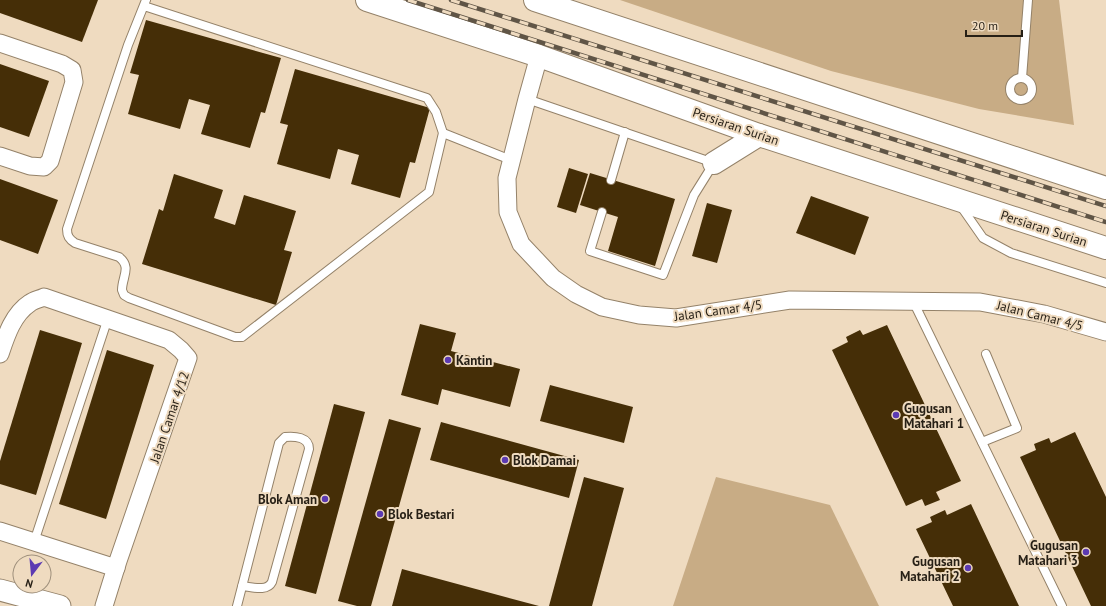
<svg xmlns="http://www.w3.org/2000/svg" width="1106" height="606" font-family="'PT Sans',sans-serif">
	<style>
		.green { fill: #c8ac85 }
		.building { fill: #452e07 }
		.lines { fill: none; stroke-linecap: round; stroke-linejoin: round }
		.service-casing { stroke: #948269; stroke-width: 10 }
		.minor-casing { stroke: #948269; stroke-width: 19 }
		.tertiary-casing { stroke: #948269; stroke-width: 23 }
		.primary-casing { stroke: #948269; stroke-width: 24 }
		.service { stroke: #fff; stroke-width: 8 }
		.minor { stroke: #fff; stroke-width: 17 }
		.tertiary { stroke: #fff; stroke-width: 21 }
		.primary { stroke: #fff; stroke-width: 22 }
		.rail-casing { stroke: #605546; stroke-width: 4.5 }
		.rail { stroke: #efdbc0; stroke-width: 3; stroke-dasharray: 9; stroke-linecap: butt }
		.poi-dot { fill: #5c3ab2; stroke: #efdbc0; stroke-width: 1.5 }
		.labels { text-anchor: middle; stroke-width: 4; stroke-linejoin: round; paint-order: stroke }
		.street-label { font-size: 13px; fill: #261f15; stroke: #efdbc0 }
		.poi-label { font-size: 13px; font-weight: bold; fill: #261f15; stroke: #efdbc0; text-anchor: start }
	</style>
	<rect width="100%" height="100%" fill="#efdbc0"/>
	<g class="green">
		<path d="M620,0H1059L1074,125L979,109L831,71Z"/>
		<path d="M716,477L830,505L879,606H673Z"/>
	</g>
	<g class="building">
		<path d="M0,0H98L82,42L0,13Z"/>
		<path d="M146,20L281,58L265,113L261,112L250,148L201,134L210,105L189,99L180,129L128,114L139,75L130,73Z"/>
		<path d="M0,64L49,81L29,137L0,127Z"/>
		<path d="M295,69L430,108L415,163L410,162L400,198L351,184L359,155L338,149L330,179L277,164L288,125L280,123Z"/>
		<path d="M569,168L588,174L576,213L557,207Z"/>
		<path d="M590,173L675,199L655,266L608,251L618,217L580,205Z"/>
		<path d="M174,174L223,190L214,218L235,225L244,195L296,211L284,250L292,252L276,305L142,264L159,209L163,211Z"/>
		<path d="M0,179L58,200L38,254L0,240Z"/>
		<path d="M811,196L869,217L855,255L796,233Z"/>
		<path d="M707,203L732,210L717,263L692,256Z"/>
		<path d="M420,324L456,333L451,351L520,369L510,407L442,389L438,405L401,395Z"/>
		<path d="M887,325L961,481L936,492L940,500L925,506L922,499L906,506L832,350L848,342L846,337L860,330L863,335Z"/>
		<path d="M40,330L82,343L36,495L0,484V461Z"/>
		<path d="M107,350L154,365L106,519L59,504Z"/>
		<path d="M550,385L633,407L624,443L540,421Z"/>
		<path d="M334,404L365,412L316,594L285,586Z"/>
		<path d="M389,419L421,428L371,606H357L338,601Z"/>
		<path d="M441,422L579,460L569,498L430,460Z"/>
		<path d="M1075,432L1106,497V606H1091L1020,457L1036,450L1034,444L1049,438L1051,443Z"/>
		<path d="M584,477L624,488L592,606H549Z"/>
		<path d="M971,504L1019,606H953L916,529L932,522L930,517L945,510L947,515Z"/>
		<path d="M402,569L539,606H392Z"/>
	</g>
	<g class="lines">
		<defs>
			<g id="service">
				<path d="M144,6L427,98L436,112L443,133L429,192L242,337H235L129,298L124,295L122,290C122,277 132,267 119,257L75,243C69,239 67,236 67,229L128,45L146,0"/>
				<path d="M1022,78L1028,0"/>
				<circle cx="1021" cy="89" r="11"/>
				<path d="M527,99L714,163L694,195L663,275L590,251L602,212"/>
				<path d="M443,133L511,160"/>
				<path d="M611,180L625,132"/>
				<path d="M960,205L983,238L1011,253L1106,283"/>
				<path d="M913,301L1062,606"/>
				<path d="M982,442L1017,428L986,354"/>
				<path d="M34,542L108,318"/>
				<path d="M237,606L279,443L285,437C295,436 309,437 309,449L272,582C267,592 252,587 242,586"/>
			</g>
			<g id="minor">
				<path d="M0,43L62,64L72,70L74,82L50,161L44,167L30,166L0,156"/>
				<path d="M539,56L527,99L507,178L508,212L521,244L553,278L576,294L602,307L639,315L676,318L790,300L980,302L1044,314L1106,332"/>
				<path d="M0,354C6,336 13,314 30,303C34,300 40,299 44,297L169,340L181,350L188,358L118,561L104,606"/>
				<path d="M0,531L116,568"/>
			</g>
			<path id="tertiary" d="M0,590L60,606"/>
			<g id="primary">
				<path d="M367,0L539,56L759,135L1106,248"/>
				<path d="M535,0L1106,188"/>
				<path d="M714,163L759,135"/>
			</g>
		</defs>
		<use href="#service" class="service-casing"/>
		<use href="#minor" class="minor-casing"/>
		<use href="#tertiary" class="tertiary-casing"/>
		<use href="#primary" class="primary-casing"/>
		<use href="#service" class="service"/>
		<use href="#minor" class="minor"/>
		<use href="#tertiary" class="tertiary"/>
		<use href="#primary" class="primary"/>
		<defs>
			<g id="rail">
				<path d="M408,0L1106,222"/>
				<path d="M451,0L1106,206"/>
			</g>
		</defs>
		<use href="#rail" class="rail-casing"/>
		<use href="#rail" class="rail"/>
	</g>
	<g class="poi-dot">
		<circle cx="448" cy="360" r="4"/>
		<circle cx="896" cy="415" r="4"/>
		<circle cx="505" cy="460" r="4"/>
		<circle cx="325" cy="499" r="4"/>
		<circle cx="380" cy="514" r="4"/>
		<circle cx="1086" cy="552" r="4"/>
		<circle cx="968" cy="568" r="4"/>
	</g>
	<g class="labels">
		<g class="street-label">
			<text transform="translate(736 126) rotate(19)" y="5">Persiaran Surian</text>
			<text transform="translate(1044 228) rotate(18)" y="5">Persiaran Surian</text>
			<text transform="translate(718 310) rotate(-8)" y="5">Jalan Camar 4/5</text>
			<text transform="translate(1040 315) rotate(14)" y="5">Jalan Camar 4/5</text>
			<text transform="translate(169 417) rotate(-71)" y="5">Jalan Camar 4/12</text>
		</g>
		<g class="poi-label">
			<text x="456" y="365">Kantin</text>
			<text x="904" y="413">Gugusan<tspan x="904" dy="15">Matahari 1</tspan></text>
			<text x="513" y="465">Blok Damai</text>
			<text x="317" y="504" text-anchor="end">Blok Aman</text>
			<text x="388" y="519">Blok Bestari</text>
			<text x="1078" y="550" text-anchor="end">Gugusan<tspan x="1078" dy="15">Matahari 3</tspan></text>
			<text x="960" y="566" text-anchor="end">Gugusan<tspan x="960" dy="15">Matahari 2</tspan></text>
		</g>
	</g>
	<g transform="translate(32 574) rotate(196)"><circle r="19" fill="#efdbc0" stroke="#9f907c"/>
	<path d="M0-3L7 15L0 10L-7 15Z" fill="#5c3ab2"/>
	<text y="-6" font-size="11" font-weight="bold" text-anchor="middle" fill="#261f15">N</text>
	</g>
	<path d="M966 30v6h56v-6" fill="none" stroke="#261f15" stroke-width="2"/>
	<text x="972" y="30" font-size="12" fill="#261f15" stroke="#efdbc0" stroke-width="3" paint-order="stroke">20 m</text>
</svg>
